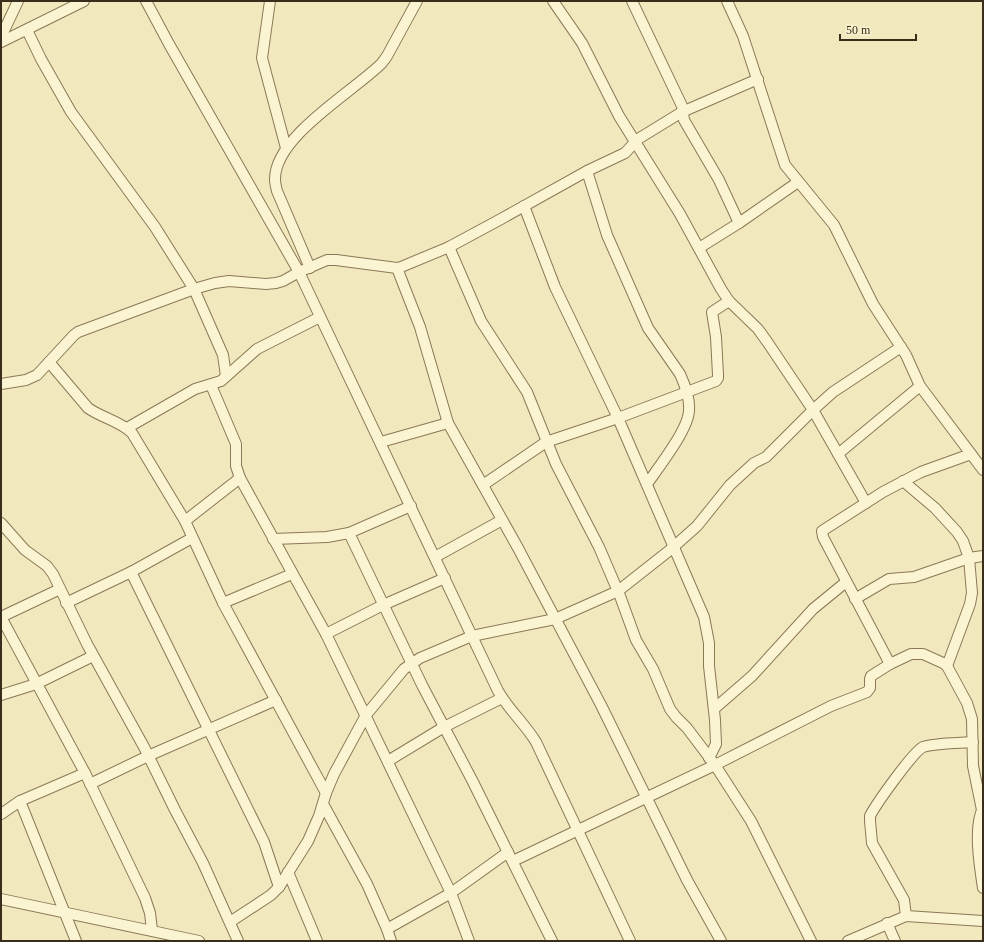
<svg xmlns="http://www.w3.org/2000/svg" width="984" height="942" font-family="Georgia,serif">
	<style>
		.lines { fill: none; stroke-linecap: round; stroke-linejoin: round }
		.street-casing { stroke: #8b7855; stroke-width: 12 }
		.street { stroke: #fbf4d2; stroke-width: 10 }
	</style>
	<rect width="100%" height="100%" fill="#f1e8be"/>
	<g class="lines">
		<defs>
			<g id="street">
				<path d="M146,1L169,44L299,272L498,691C509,710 525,724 536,742L630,941"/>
				<path d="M270,1L262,58L286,148"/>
				<path d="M553,1L582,43L619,116L680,214L721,289L729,301L758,329L768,343L813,410L866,503"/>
				<path d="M632,1L682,106L684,120L719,180L739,223"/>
				<path d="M727,1L743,36L785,165L834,225L873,304L906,355L920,386L983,470"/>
				<path d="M27,30L41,59L71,112L155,227L194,289L223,355L226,376"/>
				<path d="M1,37L18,1"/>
				<path d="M1,42L84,1"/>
				<path d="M587,171L607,235L648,328L680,374C685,385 690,398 689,410C689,429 658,468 647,484"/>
				<path d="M524,206L555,287L618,418L704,617L709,643V666L715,720L716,744L709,758"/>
				<path d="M449,247L481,321L527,392L556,464L599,547L620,596L636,640L653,669L670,709L676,717L687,728L715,765L751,821L811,941"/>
				<path d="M699,248L739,223L798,182"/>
				<path d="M310,268L277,191C276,187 275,183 275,179C275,136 353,92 382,63L387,56L417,1"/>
				<path d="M397,268L420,327L448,423L518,548L601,705L687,880L721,941"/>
				<path d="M49,362L88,408C102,418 120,421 132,433L185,521L223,603L326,793"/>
				<path d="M1,384L26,380L37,375L74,335L78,332L194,289L215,283L229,281L266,284L276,283L283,281L299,272L327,260H336L397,268L401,267L449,247L501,219L587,171L625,153L638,139L682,112L758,79"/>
				<path d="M211,385L236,444V466L240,478L326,634L451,893L469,941"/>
				<path d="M127,428L195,389L221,381L257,349L320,317"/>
				<path d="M381,442L448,423"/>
				<path d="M838,454L920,386"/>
				<path d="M903,481L935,508L957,532L963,541L969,558L972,593L970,604L947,666"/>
				<path d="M483,485L546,442L618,418L716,381L718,378V375L716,337L712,312L729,301"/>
				<path d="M185,521L240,478"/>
				<path d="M1,523L25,550L47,566L53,574L87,644L144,747L175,810L203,863L238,941"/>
				<path d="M349,533L422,685L472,780L552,941"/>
				<path d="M273,539L327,537L349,533L411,506"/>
				<path d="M435,557L502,520"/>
				<path d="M131,572L264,842L279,887"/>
				<path d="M60,589L1,617L85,773L145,898L150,913L152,930"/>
				<path d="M855,599L889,579L914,577L969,558L983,556"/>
				<path d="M66,603L131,572L192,538"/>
				<path d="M223,603L292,574"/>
				<path d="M326,634L383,605L445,578"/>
				<path d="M890,664L823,537L822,531L883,492L921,472L971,454"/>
				<path d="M1,695L36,684L93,656"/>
				<path d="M714,709L752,676L813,609L846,582"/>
				<path d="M388,761L444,727L502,698"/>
				<path d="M90,784L148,756L276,700"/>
				<path d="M20,801L76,941"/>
				<path d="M323,804L367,884L387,929L391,941"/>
				<path d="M983,808C973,827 980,868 983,888"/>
				<path d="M1,814L20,801L85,773"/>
				<path d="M513,861L715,765L831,706L867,692L870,688V679L871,676L890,664L911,654H923L943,663L947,666L967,703L972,719L973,766L982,810"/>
				<path d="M288,872L317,941"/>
				<path d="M1,899L199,941"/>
				<path d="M906,916L904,900L872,843L870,821V816C876,804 913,752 923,747C933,743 961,743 973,742"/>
				<path d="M230,922L271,895L279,887L308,841L319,816L326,793L334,774L366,715L404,669L420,658L472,636L555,619L618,591L670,550L697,526L730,485L754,463L766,457L813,410L833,392L901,347"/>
				<path d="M887,923L895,941"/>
				<path d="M387,929L451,893L508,852"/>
				<path d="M848,941L906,916L983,921"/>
			</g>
		</defs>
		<use href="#street" class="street-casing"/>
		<use href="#street" class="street"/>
	</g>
	<rect width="984" height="942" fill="none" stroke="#392d1b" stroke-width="4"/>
	<path d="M840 34v6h76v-6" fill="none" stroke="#392d1b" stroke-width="2"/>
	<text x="846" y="34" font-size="12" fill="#392d1b" stroke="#f8f1ce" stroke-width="3" paint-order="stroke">50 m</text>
</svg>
